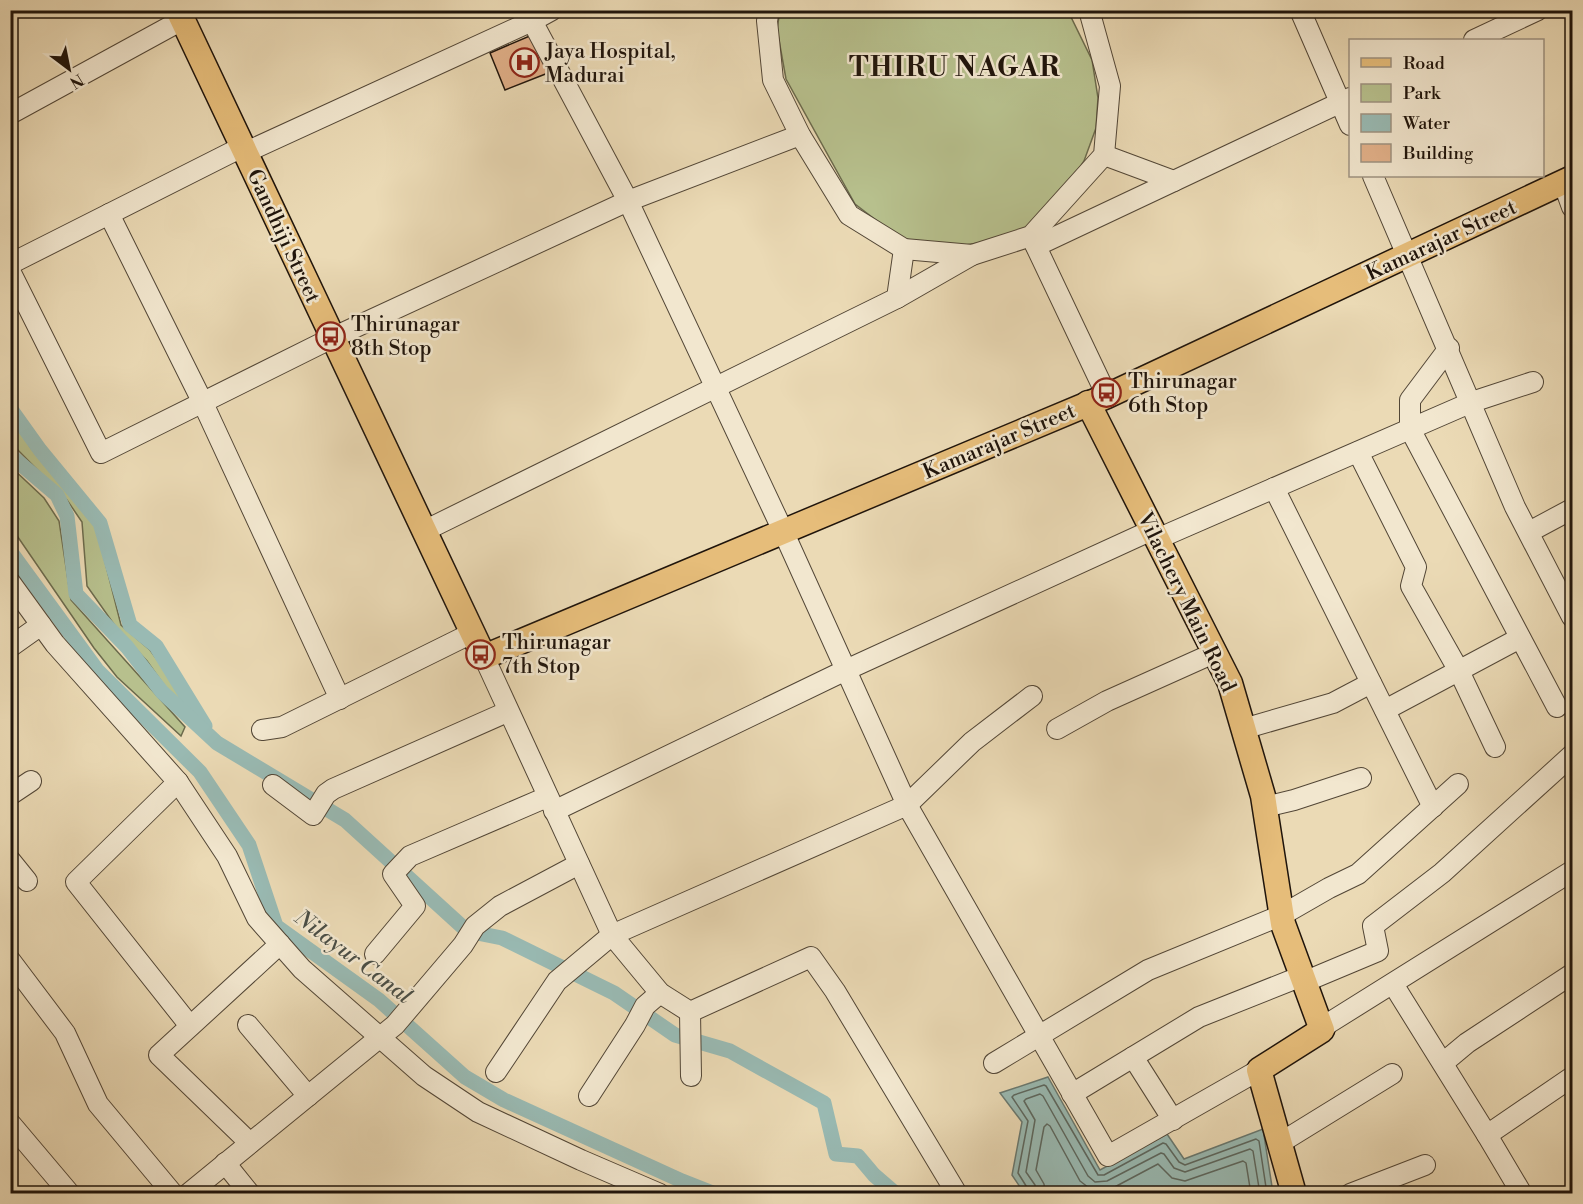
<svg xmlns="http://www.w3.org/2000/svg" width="1583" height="1204" font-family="'Libre Bodoni',serif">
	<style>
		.green { fill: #b7c08d; stroke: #6b6a4c; stroke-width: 1.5 }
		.water { fill: #99bab3; stroke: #687870; stroke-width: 1.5 }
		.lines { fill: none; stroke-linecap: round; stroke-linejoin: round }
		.shore { stroke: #5c675f; stroke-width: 1.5 }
		.canal { stroke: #99bab3; stroke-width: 15 }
		.building { fill: #e1b089; stroke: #1f140b; stroke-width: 1.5 }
		.minor-casing { stroke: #524636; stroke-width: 22 }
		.major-casing { stroke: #1f140b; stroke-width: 27 }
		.minor { stroke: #f2e7cf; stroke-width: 20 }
		.major { stroke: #e6bd7a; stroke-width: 24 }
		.labels { text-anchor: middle; stroke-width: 5; stroke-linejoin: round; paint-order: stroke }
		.poi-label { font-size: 21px; fill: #1f140b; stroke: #f2e7cf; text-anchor: start }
		.street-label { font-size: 21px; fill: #1f140b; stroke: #f2e7cf }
		.water-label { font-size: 22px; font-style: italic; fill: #4a4e46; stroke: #f2e7cf }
		.district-label { font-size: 27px; font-weight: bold; letter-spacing: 1.5px; fill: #1f140b; stroke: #f2e7cf }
	</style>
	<rect width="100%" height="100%" fill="#ebdab5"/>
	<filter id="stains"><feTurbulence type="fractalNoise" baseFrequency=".00333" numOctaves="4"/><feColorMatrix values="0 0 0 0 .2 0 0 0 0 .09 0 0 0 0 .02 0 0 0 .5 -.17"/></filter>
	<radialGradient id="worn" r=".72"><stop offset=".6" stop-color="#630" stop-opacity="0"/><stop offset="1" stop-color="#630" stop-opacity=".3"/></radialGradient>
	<g class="green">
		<path d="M780,11H1068L1092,60L1098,98L1096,128L1084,161L1063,193L1039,219L1010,238L946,248L902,240L855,204L786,79L777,29Z"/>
		<path d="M11,417L31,448L96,526L121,625L150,650L187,700L186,709L176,702L147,661L118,630L87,586L82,522L67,500L11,443Z"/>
		<path d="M10,466L44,498L59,521L71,600L185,727L181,736L117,677L94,648L11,527Z"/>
	</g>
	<path class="water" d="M1048,1077L1100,1170L1167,1134L1184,1159L1263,1129L1273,1193H1024L1012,1175L1022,1122L1000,1093Z"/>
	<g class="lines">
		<g class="shore">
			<path d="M1029,1194L1028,1189L1018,1173L1028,1121L1012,1097L1014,1095L1044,1085L1046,1086L1098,1175H1104L1163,1143L1166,1144L1179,1162L1185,1165L1256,1139L1259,1141L1267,1194"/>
			<path d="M1036,1194L1035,1185L1026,1172L1035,1120L1024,1101L1026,1099L1040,1094L1043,1096L1088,1176L1095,1182L1107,1181L1161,1153L1164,1154L1174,1168L1185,1172L1250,1149L1253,1151L1260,1194"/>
			<path d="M1045,1194L1044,1184L1036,1170L1044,1127L1047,1124L1050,1126L1080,1181L1093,1191L1109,1190L1158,1164L1172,1178L1185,1181L1243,1161L1246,1163L1251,1194"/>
		</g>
		<g class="canal">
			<path d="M10,408L40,450L100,523L130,625L156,646L205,726"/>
			<path d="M10,455L57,495L67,516L76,594L127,647L162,692L217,743L345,820L467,931L502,938L614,993L675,1035L730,1051L824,1103L836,1154L858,1156L874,1175L896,1194"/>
			<path d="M10,551L97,670L200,772L249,845L276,926L379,1000L465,1077L504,1100L682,1181L715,1194"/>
		</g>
	</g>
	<path class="building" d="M532,35L548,73L505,90L490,53Z"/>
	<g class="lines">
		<defs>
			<g id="minor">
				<path d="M769,10L767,21L773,80L800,135L849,215L904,249L972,255L1031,236L1104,155L1110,86L1089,10"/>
				<path d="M1300,10L1350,125"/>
				<path d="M532,21L552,10"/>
				<path d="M1474,40L1538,10"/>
				<path d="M10,114L182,20"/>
				<path d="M244,153L532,21L628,201L783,531L907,805L972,742L1032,696"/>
				<path d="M1104,155L1174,181"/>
				<path d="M1373,176L1515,507L1572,617"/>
				<path d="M1563,182L1572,207"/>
				<path d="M109,214L202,401L340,699"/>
				<path d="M1031,236L1107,396"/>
				<path d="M1036,246L1350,98"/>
				<path d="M10,264L242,147"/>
				<path d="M10,271L101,453L332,338L628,201L800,135"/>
				<path d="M897,298L972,255"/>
				<path d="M1449,348L1410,400V429L1557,707"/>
				<path d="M1358,452L1416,567L1411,586L1459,671L1495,747"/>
				<path d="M1274,488L1433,807"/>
				<path d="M424,531L897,298L904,249"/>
				<path d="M1529,532L1572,509"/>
				<path d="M1157,539L1472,402L1533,382"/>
				<path d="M10,582L55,644L178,782L227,856L257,918L302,969L424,1076L478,1112L581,1160L660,1194"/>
				<path d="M10,647L41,625"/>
				<path d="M484,657L612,935L907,805L1108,1156L1259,1070"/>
				<path d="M1385,710L1520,638"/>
				<path d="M1057,729L1107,701L1214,653"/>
				<path d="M1243,729L1333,703L1371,683"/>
				<path d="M262,730L282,727L472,633"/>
				<path d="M178,782L76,882L190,1026"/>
				<path d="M273,785L313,815L326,794L333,789L507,712"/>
				<path d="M10,795L31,781"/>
				<path d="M1265,807L1294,800L1361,778"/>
				<path d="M554,811L846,670L1152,530"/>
				<path d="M10,860L27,881"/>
				<path d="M375,954L415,906L393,874L410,856L547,797"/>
				<path d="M10,960L65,1033L98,1104L173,1194"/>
				<path d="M1304,982L1378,951L1373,926L1442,873L1572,755"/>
				<path d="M1393,984L1487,1135L1572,1077"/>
				<path d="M690,1012L691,1076"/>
				<path d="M248,1025L308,1096"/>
				<path d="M1322,1030L1329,1023L1572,871"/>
				<path d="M1133,1057L1173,1120"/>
				<path d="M994,1063L1148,970L1282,915L1329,888L1358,874L1458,784"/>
				<path d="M1443,1063L1467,1043L1572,974"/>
				<path d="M496,1072L557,981L612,935L660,993L690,1012L811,957L835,991L957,1194"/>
				<path d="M1072,1094L1199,1017L1302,976"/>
				<path d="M589,1096L635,1025L645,1006L660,993"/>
				<path d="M10,1123L70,1194"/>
				<path d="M1487,1135L1522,1194"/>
				<path d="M250,1143L159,1055L280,944"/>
				<path d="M1280,1143L1392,1074"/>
				<path d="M225,1163L250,1194"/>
				<path d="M188,1194L395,1025L463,945L475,926L500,906L579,864"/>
				<path d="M1350,1194L1425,1165"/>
			</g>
			<g id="major">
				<path d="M178,10L484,657L1107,396L1572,178"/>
				<path d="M1088,403L1230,683L1263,796L1283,924L1322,1030L1259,1070L1294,1194"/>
			</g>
		</defs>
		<use href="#minor" class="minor-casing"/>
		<use href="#major" class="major-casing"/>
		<use href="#minor" class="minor"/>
		<use href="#major" class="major"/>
	</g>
	<defs>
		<symbol id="hospital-ring" viewBox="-11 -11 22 22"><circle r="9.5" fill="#f2e7cf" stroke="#8f2418" stroke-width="1.5"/><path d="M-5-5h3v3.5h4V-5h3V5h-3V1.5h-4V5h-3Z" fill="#8f2418"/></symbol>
		<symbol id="bus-ring" viewBox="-11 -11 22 22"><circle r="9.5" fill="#f2e7cf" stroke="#8f2418" stroke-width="1.5"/><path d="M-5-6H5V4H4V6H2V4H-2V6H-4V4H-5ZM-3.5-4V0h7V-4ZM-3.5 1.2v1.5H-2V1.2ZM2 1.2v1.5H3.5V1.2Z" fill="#8f2418"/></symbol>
	</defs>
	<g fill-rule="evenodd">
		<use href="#hospital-ring" x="508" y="46" width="33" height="33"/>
		<use href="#bus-ring" x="314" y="320" width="33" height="33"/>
		<use href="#bus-ring" x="1090" y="376" width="33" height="33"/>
		<use href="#bus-ring" x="464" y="638" width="33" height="33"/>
	</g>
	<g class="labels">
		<g class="poi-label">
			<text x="545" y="58">Jaya Hospital,<tspan x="545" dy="24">Madurai</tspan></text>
			<text x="351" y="331">Thirunagar<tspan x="351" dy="24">8th Stop</tspan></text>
			<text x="1128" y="388">Thirunagar<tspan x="1128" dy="24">6th Stop</tspan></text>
			<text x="502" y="649">Thirunagar<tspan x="502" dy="24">7th Stop</tspan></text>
		</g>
		<g class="street-label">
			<text transform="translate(284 236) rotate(65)" y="7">Gandhiji Street</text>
			<text transform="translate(1441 240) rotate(-25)" y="7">Kamarajar Street</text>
			<text transform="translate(999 441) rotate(-23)" y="7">Kamarajar Street</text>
			<text transform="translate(1187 602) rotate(64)" y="7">Vilachery Main Road</text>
		</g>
		<g class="water-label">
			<text transform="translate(354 956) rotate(37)" y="8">Nilayur Canal</text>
		</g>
		<g class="district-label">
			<text x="955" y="76">THIRU NAGAR</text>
		</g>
	</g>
	<rect width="1583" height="1204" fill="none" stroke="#ebdab5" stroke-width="36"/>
	<rect x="12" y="12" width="1559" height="1180" fill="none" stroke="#1f140b" stroke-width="3"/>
	<rect x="18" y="18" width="1547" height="1168" fill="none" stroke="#1f140b" stroke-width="1.5"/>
	<rect x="1349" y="39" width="195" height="138" fill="#f2e7cf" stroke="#9e9381" stroke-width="1.5"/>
	<rect x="1361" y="58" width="30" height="9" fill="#e6bd7a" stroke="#9e9381" stroke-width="1.5"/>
	<text x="1403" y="69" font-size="18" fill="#1f140b">Road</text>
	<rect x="1361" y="84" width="30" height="18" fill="#b7c08d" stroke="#9e9381" stroke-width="1.5"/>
	<text x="1403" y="99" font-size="18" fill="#1f140b">Park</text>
	<rect x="1361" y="114" width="30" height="18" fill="#99bab3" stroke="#9e9381" stroke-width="1.5"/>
	<text x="1403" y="129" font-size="18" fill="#1f140b">Water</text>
	<rect x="1361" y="144" width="30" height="18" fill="#e1b089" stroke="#9e9381" stroke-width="1.5"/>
	<text x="1403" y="159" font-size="18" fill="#1f140b">Building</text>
	<g transform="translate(69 69) rotate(148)" stroke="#f2e7cf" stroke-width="4.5" paint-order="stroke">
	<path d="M0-4.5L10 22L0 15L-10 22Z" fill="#1f140b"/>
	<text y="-9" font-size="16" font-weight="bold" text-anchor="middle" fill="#1f140b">N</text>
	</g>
	<rect width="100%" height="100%" filter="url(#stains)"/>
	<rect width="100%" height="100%" fill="url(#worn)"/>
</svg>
